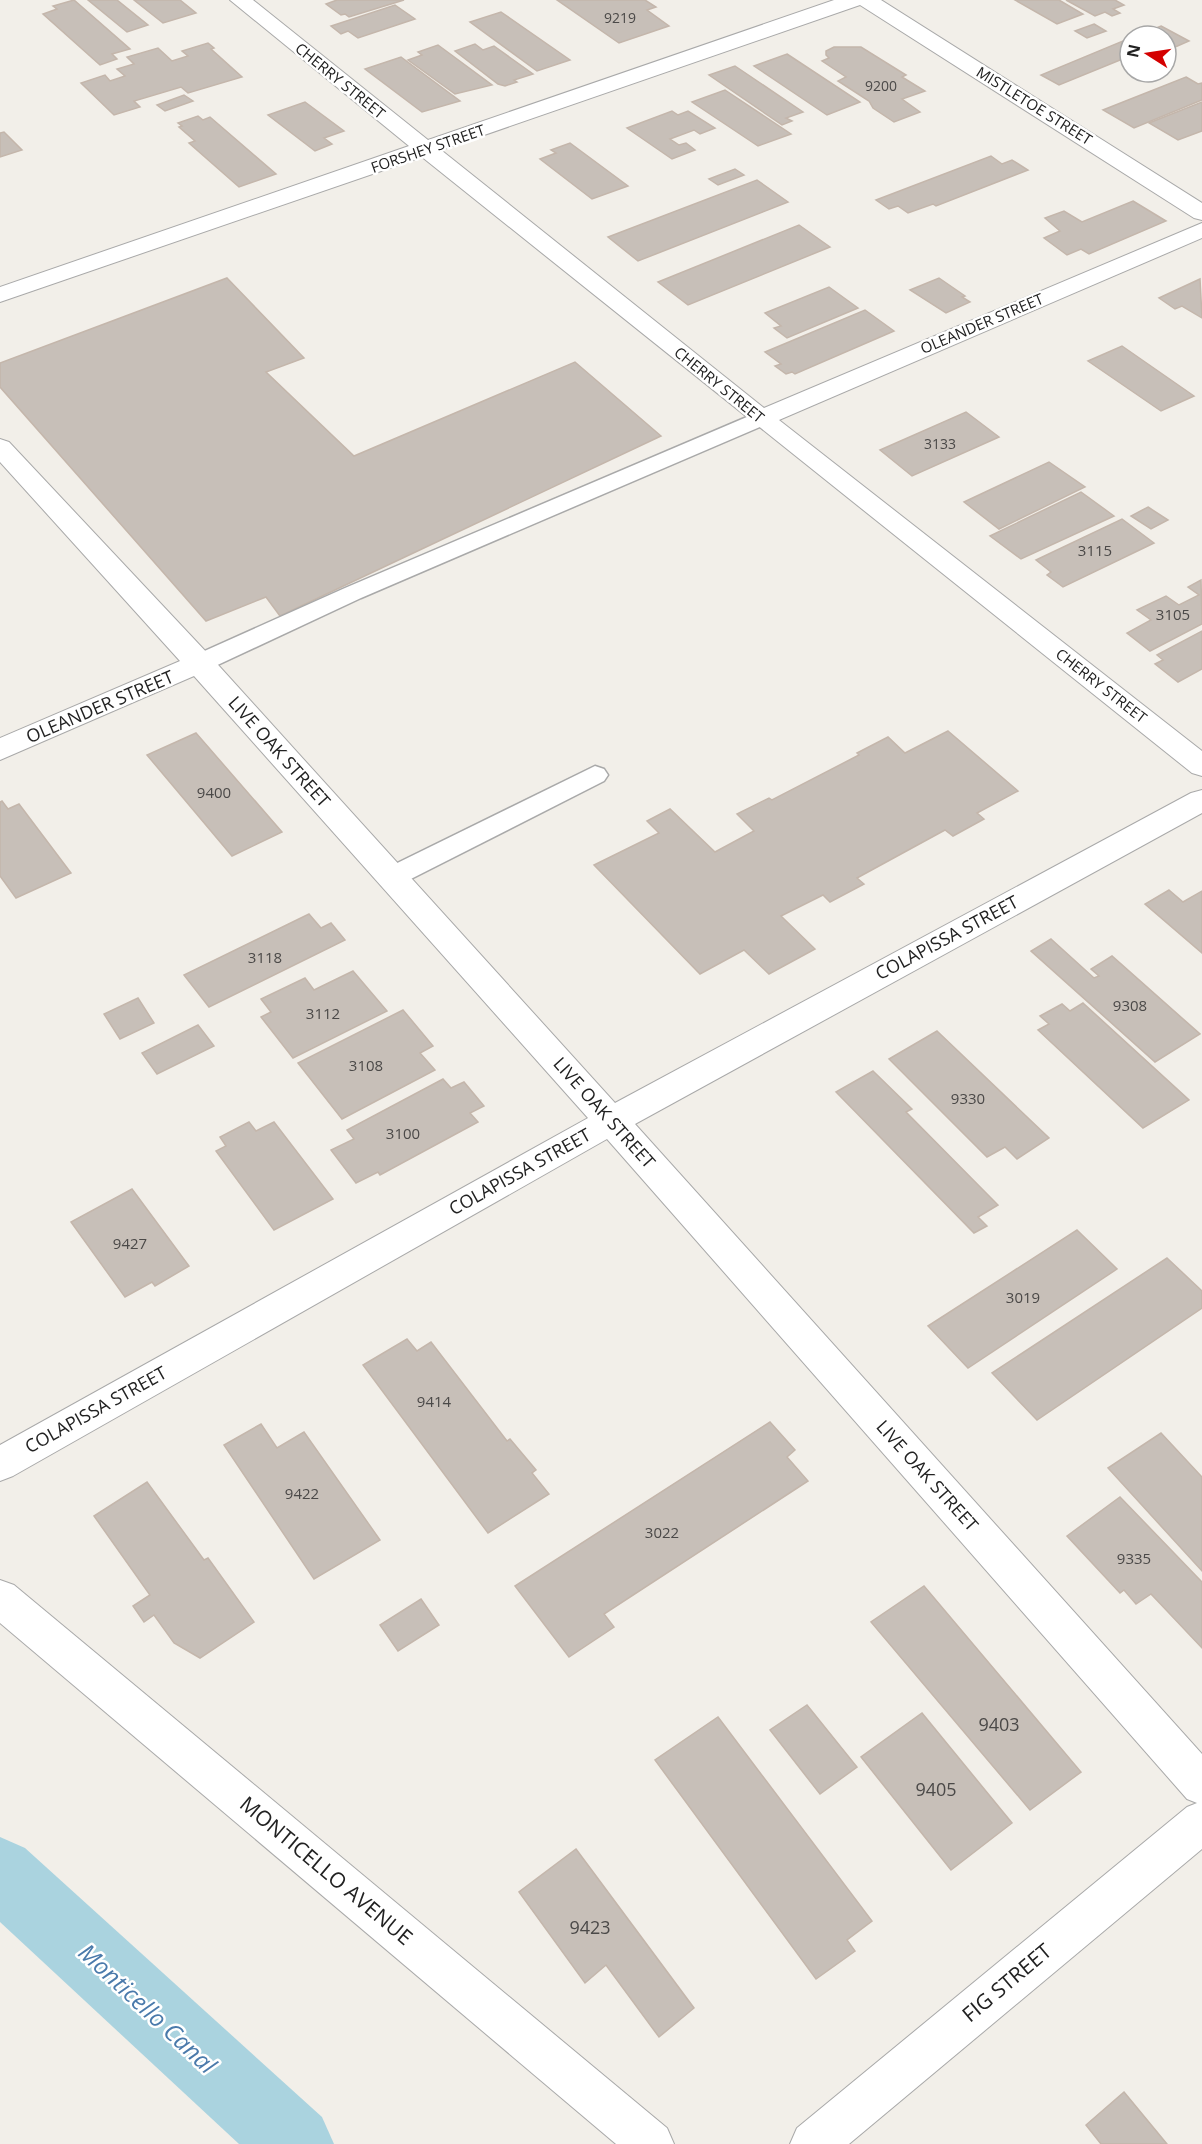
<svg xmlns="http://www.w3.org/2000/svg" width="1202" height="2144" font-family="'Open Sans',sans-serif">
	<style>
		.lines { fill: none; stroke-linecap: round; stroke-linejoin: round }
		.canal { fill: #aad3df; fill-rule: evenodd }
		.building { fill: #c7bfb8; stroke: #c4b6ab; stroke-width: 1.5 }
		.lane-casing { stroke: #a9a9a9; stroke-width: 3 }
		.street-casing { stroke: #a9a9a9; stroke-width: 2 }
		.lane { fill: #fff; fill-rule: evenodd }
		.street { fill: #fff; fill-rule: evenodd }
		.labels { text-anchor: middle; stroke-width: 5; stroke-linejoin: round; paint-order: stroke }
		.far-number-label { font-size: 14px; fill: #4b4948 }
		.far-street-label { font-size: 15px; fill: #222; stroke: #fff }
		.number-label { font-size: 15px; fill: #4b4948 }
		.street-label { font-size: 18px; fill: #222; stroke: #fff }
		.near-number-label { font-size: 18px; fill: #4b4948 }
		.near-street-label { font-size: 21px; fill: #222; stroke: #fff }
		.near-water-label { font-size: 24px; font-style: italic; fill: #4a7aab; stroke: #fff }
	</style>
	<rect width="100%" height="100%" fill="#f2efe9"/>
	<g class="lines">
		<path class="canal" d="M0,1837L25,1848L322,2117L334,2144H239L0,1922Z"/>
	</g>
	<g class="building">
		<path d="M74,0L130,49L112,54L117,59L100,65L43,14L57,9L53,6Z"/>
		<path d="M88,0H117L148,25L127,32Z"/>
		<path d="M134,0H180L196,13L163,23Z"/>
		<path d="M337,0H404L349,17L345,14L341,15L326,4Z"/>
		<path d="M557,0H645L656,7L647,10L669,26L619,43Z"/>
		<path d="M1015,0H1059L1083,14L1057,24Z"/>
		<path d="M1066,0H1115L1124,5L1113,9L1120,13L1112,16L1105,12L1095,16Z"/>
		<path d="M395,5L415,19L358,38L348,31L341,34L331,26Z"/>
		<path d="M501,12L570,60L537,71L470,22Z"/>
		<path d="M1094,24L1106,31L1087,38L1075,31Z"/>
		<path d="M1161,26L1189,41L1166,51V36H1136Z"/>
		<path d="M1130,38V56L1059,85L1041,75Z"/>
		<path d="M208,43L214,48L211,49L242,77L188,93L181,87L134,101L140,107L114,115L81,83L105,75L110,81L125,76L117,69L134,64L127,57L158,48L172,61L188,56L182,51Z"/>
		<path d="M475,44L483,50L494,46L533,74L514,80L517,82L505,86L498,84L455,51Z"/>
		<path d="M438,45L492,85L455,94L408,60L422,55L418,52Z"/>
		<path d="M834,47H861L906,75L902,77L925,91L902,99L920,112L894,122L873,108L869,101L838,81L846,77L822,61L829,58L826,55V51Z"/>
		<path d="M787,54L860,102L827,115L754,66Z"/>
		<path d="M401,57L460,101L422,112L365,69Z"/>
		<path d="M735,66L803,112L786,118L792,121L782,125L709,75Z"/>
		<path d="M1186,77L1198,84L1202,83V100L1134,128L1103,110Z"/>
		<path d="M725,90L791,134L758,146L692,102Z"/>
		<path d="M184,95L193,101L165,111L157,105Z"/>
		<path d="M305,102L344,131L324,138L332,144L315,151L268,115Z"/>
		<path d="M1202,102V131L1178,140L1149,123Z"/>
		<path d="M672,111L678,115L688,111L715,128L700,134L694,130L670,139L679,145L686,143L695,150L672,159L627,128Z"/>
		<path d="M198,116L203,120L210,117L276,174L239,187L189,143L195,141L179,127L182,126L178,123Z"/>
		<path d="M4,132L22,150L0,157V133Z"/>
		<path d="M570,143L628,186L592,199L540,159L556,153L551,150Z"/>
		<path d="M991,156L1002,164L1012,160L1028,170L936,206L933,204L908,213L898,206L889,209L876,200Z"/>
		<path d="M735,169L744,175L718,185L709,179Z"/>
		<path d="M757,180L788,202L638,261L608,237Z"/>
		<path d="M1133,201L1166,221L1089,254L1081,249L1067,255L1044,238L1060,231L1045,218L1064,211L1082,222Z"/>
		<path d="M799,225L830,247L688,305L658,282Z"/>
		<path d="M227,278L304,358L266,372L354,456L575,362L661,436L280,616L266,597L206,621L0,387V363Z"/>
		<path d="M939,278L965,296L962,297L970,302L946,313L910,290Z"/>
		<path d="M1200,279L1202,318L1182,306L1175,309L1159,298Z"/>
		<path d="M829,287L858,308L787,338L774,328L781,326L765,313Z"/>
		<path d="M865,310L894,331L795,374L792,372L786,374L775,366L781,364L765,352Z"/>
		<path d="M1122,346L1194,396L1161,411L1088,361Z"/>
		<path d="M966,412L999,437L912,476L880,450Z"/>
		<path d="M1049,462L1085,487L999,529L964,502Z"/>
		<path d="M1081,492L1114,516L1021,559L990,536Z"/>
		<path d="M1148,507L1168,520L1151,529L1131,516Z"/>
		<path d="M1122,519L1154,543L1063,587L1047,575L1051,572L1036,560Z"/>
		<path d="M1201,580L1202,624L1150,651L1127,633L1151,620L1137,610L1166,596L1179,605L1199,595L1188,587Z"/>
		<path d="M1202,631V669L1178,682L1155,664L1163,660L1157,655Z"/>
		<path d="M948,731L1018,791L977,813L984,819L953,836L945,830L857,878L864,884L830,902L823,895L781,916L815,949L769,974L744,950L700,974L594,865L659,833L647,821L670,809L715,852L754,831L737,814L769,798L772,800L859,755L857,753L888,737L905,753Z"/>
		<path d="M196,733L282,832L232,856L147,755Z"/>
		<path d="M2,801L8,809L19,804L71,873L16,898L0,876V802Z"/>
		<path d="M1169,890L1183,902L1202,891V953L1145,904Z"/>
		<path d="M309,914L321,928L331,923L345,940L209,1007L184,975Z"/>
		<path d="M1051,939L1094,978L1099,976L1091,969L1112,956L1200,1034L1155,1062L1031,951Z"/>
		<path d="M353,971L387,1011L293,1058L261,1017L271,1012L261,999L305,978L314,990Z"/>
		<path d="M138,998L154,1023L120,1039L104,1014Z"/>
		<path d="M1083,1003L1189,1100L1143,1128L1038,1030L1049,1024L1040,1016L1062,1004L1070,1011Z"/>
		<path d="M403,1010L433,1046L420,1053L435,1070L342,1119L298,1063Z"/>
		<path d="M198,1025L214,1046L157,1074L142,1053Z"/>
		<path d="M937,1031L1049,1138L1017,1159L1005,1147L987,1157L889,1059Z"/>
		<path d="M873,1071L912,1109L906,1112L998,1205L978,1217L987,1226L974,1233L836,1092Z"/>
		<path d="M443,1079L451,1088L464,1082L484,1106L470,1113L478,1122L380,1175L378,1172L356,1183L331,1150L354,1139L347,1130Z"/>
		<path d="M249,1122L256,1131L274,1122L333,1199L274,1230L216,1151L226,1146L220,1137Z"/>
		<path d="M132,1189L189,1266L155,1286L152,1282L125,1297L71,1222Z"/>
		<path d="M1077,1230L1117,1269L968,1368L928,1326Z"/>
		<path d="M1167,1258L1202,1291V1308L1037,1420L992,1373Z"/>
		<path d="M407,1339L417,1351L431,1342L507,1441L510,1439L536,1470L532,1473L549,1494L488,1533L363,1365Z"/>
		<path d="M770,1422L795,1450L787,1457L808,1481L604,1614L614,1627L569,1657L515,1586Z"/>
		<path d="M261,1424L277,1448L304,1432L380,1540L314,1579L224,1445Z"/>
		<path d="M1161,1433L1202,1477V1571L1108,1468Z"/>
		<path d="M147,1482L204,1560L208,1558L254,1622L200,1658L174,1643L154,1615L144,1622L133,1606L150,1595L94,1516Z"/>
		<path d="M1120,1497L1202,1582V1648L1151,1594L1136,1604L1124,1590L1120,1593L1067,1536Z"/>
		<path d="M924,1586L1081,1772L1030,1810L871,1622Z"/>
		<path d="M421,1599L439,1625L398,1651L380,1625Z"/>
		<path d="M807,1705L857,1767L820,1794L770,1730Z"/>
		<path d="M922,1713L1012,1823L951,1870L861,1757Z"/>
		<path d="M718,1717L872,1921L847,1940L855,1951L816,1979L655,1760Z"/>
		<path d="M576,1849L694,2008L659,2037L606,1965L585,1983L519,1892Z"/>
		<path d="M1124,2092L1167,2144H1101L1086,2125Z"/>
	</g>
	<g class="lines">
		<defs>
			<g id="lane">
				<path d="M761,411L769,413L772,418L769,423L361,598L209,669L200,671L191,669L188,663L191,657L345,588Z"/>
				<path d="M595,766L604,769L608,775L604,781L401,884L392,887L383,884L379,877L383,870Z"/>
			</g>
			<g id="street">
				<path d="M230,0H253L428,140L834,0H881L1202,203V220L1194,218L860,5L441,150L764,408L1202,223V238L779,420L1202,751V776L1192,773L422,157L0,302V287L409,146Z"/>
				<path d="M0,439L9,442L210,656L615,1103L1191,793L1202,790V813L635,1124L1202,1754V1849L849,2144H790L797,2128L1187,1807L1197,1803L1187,1799L607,1139L13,1476L0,1481V1445L588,1118L194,676L0,760V738L180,661L0,462Z"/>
				<path d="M0,1580L14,1585L667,2128L674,2144H616L0,1623Z"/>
			</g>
		</defs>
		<use href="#lane" class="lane-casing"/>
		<use href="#street" class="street-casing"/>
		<use href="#lane" class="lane"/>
		<use href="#street" class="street"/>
	</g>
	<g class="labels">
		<g class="far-number-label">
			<text x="620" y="23">9219</text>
			<text x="881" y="91">9200</text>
			<text x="940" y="449">3133</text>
		</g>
		<g class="far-street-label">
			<text transform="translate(340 81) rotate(39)" y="5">CHERRY STREET</text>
			<text transform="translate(1034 106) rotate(32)" y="5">MISTLETOE STREET</text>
			<text transform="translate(428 149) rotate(-19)" y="5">FORSHEY STREET</text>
			<text transform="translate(982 324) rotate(-23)" y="5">OLEANDER STREET</text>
			<text transform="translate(719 385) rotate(39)" y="5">CHERRY STREET</text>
			<text transform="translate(1101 686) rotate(38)" y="5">CHERRY STREET</text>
		</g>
		<g class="number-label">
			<text x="1095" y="556">3115</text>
			<text x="1173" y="620">3105</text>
			<text x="214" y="798">9400</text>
			<text x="265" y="963">3118</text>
			<text x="1130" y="1011">9308</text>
			<text x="323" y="1019">3112</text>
			<text x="366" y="1071">3108</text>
			<text x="968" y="1104">9330</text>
			<text x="403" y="1139">3100</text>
			<text x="130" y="1249">9427</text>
			<text x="1023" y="1303">3019</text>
			<text x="434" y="1407">9414</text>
			<text x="302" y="1499">9422</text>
			<text x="662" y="1538">3022</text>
			<text x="1134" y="1564">9335</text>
		</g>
		<g class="street-label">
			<text transform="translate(100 707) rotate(-23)" y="6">OLEANDER STREET</text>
			<text transform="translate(279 752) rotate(48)" y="6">LIVE OAK STREET</text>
			<text transform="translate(947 938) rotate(-28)" y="6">COLAPISSA STREET</text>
			<text transform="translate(604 1113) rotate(48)" y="6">LIVE OAK STREET</text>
			<text transform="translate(520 1172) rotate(-29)" y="6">COLAPISSA STREET</text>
			<text transform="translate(96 1410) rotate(-29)" y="6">COLAPISSA STREET</text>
			<text transform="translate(927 1476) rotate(48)" y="6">LIVE OAK STREET</text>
		</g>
		<g class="near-number-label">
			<text x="999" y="1731">9403</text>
			<text x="936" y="1796">9405</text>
			<text x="590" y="1934">9423</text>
		</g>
		<g class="near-street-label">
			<text transform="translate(326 1871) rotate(40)" y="7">MONTICELLO AVENUE</text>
			<text transform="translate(1007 1983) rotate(-40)" y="7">FIG STREET</text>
		</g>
		<g class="near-water-label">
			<text transform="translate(147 2009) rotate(43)" y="8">Monticello Canal</text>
		</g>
	</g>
	<g transform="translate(1148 54) rotate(282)"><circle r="28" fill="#ffffff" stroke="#a7a7a7" stroke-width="1.5"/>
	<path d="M0-4.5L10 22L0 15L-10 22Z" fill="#d40000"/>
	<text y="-9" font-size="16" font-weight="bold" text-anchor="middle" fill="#222222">N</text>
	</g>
</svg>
